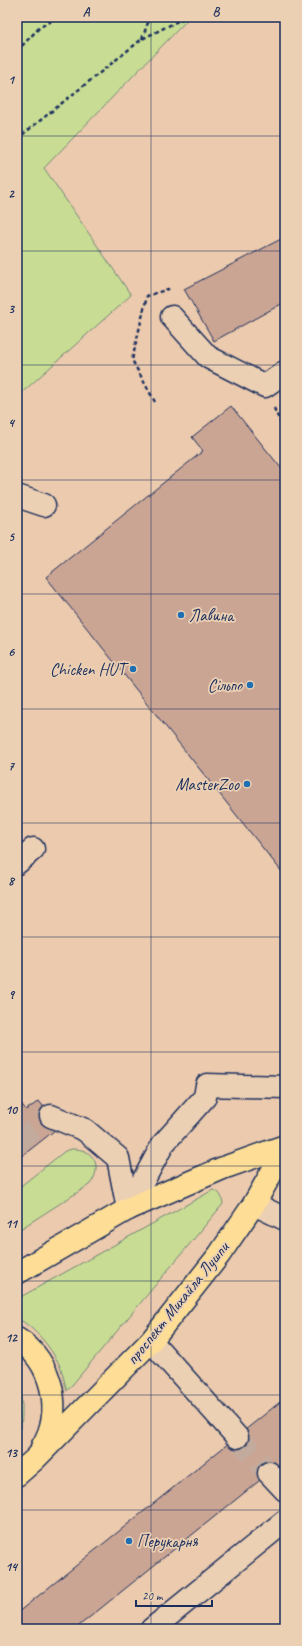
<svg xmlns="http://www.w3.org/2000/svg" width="302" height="1646" font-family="Caveat,sans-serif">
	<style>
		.green { fill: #c8dd93; stroke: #728678 }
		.building { fill: #cba594; stroke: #1b2f5e }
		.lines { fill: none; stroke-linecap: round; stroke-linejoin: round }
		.minor-tunnel { stroke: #c2ab9d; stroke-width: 22; stroke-dasharray: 22 11; stroke-linecap: butt }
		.minor-casing { stroke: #1b2f5e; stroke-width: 25 }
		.major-casing { stroke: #1b2f5e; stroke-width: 25 }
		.path { stroke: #1b2f5e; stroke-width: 2.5; stroke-dasharray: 4 3; stroke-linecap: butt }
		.minor { stroke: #ecd0b3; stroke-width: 22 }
		.major { stroke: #fede96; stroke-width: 22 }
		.grid { fill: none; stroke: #1b2f5e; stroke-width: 1; stroke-opacity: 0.55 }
		.poi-dot { fill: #1f6fb2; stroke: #ecd0b3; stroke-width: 1.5 }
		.labels { text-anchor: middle; stroke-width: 3.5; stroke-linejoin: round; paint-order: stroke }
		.poi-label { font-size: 17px; fill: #1b2f5e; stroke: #ecd0b3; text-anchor: end }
		.street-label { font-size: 17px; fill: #1b2f5e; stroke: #ecd0b3 }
		.neatline { fill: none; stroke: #1b2f5e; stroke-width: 1.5 }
		.grid-label { font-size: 13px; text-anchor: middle; font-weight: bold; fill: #1b2f5e }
	</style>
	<rect width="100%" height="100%" fill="#eccaad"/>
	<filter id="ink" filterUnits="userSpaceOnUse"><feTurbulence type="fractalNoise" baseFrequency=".025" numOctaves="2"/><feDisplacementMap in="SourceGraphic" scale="8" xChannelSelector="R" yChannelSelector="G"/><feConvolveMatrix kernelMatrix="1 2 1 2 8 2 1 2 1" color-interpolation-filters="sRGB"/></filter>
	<g filter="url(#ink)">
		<g class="green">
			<path d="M17,17H190L44,168L131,295L17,397Z"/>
			<path d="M72,1149C94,1148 104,1168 89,1185L17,1231V1189L65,1151Z"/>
			<path d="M213,1190C220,1192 222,1196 223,1204L67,1391C64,1382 63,1372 59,1364C50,1346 35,1328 17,1318V1299Z"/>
			<path d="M17,1385C24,1399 22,1415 21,1429L17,1432Z"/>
		</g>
		<g class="building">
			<path d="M285,237V302L214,341L184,289Z"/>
			<path d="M231,406L285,473V887L282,872L46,577L203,451L192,437Z"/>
			<path d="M17,1098L26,1110L39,1101L59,1127L17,1160Z"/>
			<path d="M285,1398V1460L75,1629H17V1613Z"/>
		</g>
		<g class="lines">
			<g class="minor-tunnel">
				<path d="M17,1143L51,1116"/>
				<path d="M237,1437L269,1473"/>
			</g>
			<defs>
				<g id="minor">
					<path d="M172,317L208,357L265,386L285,372"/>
					<path d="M17,496L44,505"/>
					<path d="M17,863L33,849"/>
					<path d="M51,1116L85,1130L118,1158L128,1209"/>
					<path d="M254,1204L285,1219"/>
					<path d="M128,1209L163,1144L205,1097L207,1085L285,1087"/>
					<path d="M151,1341L237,1437"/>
					<path d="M269,1473L285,1490"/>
					<path d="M152,1629L285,1521"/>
				</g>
				<g id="major">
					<path d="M17,1273L128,1209L223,1168L285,1146"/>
					<path d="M17,1339C53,1361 64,1412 42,1447"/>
					<path d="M17,1475L34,1460L151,1341L219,1255L254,1204L285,1149"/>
				</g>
			</defs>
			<use href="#minor" class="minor-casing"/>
			<use href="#major" class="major-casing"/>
			<g class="path">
				<path d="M142,39L150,17"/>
				<path d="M17,51L40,27L59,17"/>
				<path d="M17,139L142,39L186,17"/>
				<path d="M155,402L132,360L147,296L168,289L169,293"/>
				<path d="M274,408L285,433"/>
			</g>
			<use href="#minor" class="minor"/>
			<use href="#major" class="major"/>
		</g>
	</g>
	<path class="grid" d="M151,17V1629M17,136H285M17,251H285M17,365H285M17,480H285M17,594H285M17,709H285M17,823H285M17,937H285M17,1052H285M17,1166H285M17,1281H285M17,1395H285M17,1510H285"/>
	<g class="poi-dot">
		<circle cx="181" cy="615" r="4"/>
		<circle cx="133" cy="669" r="4"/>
		<circle cx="250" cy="685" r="4"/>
		<circle cx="247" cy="784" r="4"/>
		<circle cx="129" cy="1541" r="4"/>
	</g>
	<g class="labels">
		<g class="poi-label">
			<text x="189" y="621" text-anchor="start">Лавина</text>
			<text x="125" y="675">Chicken HUT</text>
			<text x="242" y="691">Сільпо</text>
			<text x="239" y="790">MasterZoo</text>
			<text x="137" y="1547" text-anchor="start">Перукарня</text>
		</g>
		<g class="street-label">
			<text transform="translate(177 1303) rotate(-51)" y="6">проспект Михайла Лушпи</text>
		</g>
	</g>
	<rect width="302" height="1646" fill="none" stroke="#ecd0b3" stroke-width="44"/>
	<path d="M136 1600v6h76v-6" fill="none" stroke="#1b2f5e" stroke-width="2"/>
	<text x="142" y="1600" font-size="12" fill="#1b2f5e" stroke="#ecd0b3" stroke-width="3" paint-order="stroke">20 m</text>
	<rect x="22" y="22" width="258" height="1602" class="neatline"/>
	<g class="grid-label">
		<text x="86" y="16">A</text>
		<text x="216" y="16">B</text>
		<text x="11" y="84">1</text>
		<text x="11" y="198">2</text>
		<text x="11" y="313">3</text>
		<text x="11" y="427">4</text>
		<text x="11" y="541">5</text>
		<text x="11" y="656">6</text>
		<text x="11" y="770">7</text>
		<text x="11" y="885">8</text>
		<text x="11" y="999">9</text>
		<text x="11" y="1114">10</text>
		<text x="11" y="1228">11</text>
		<text x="11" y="1342">12</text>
		<text x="11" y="1457">13</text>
		<text x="11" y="1571">14</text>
	</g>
</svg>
